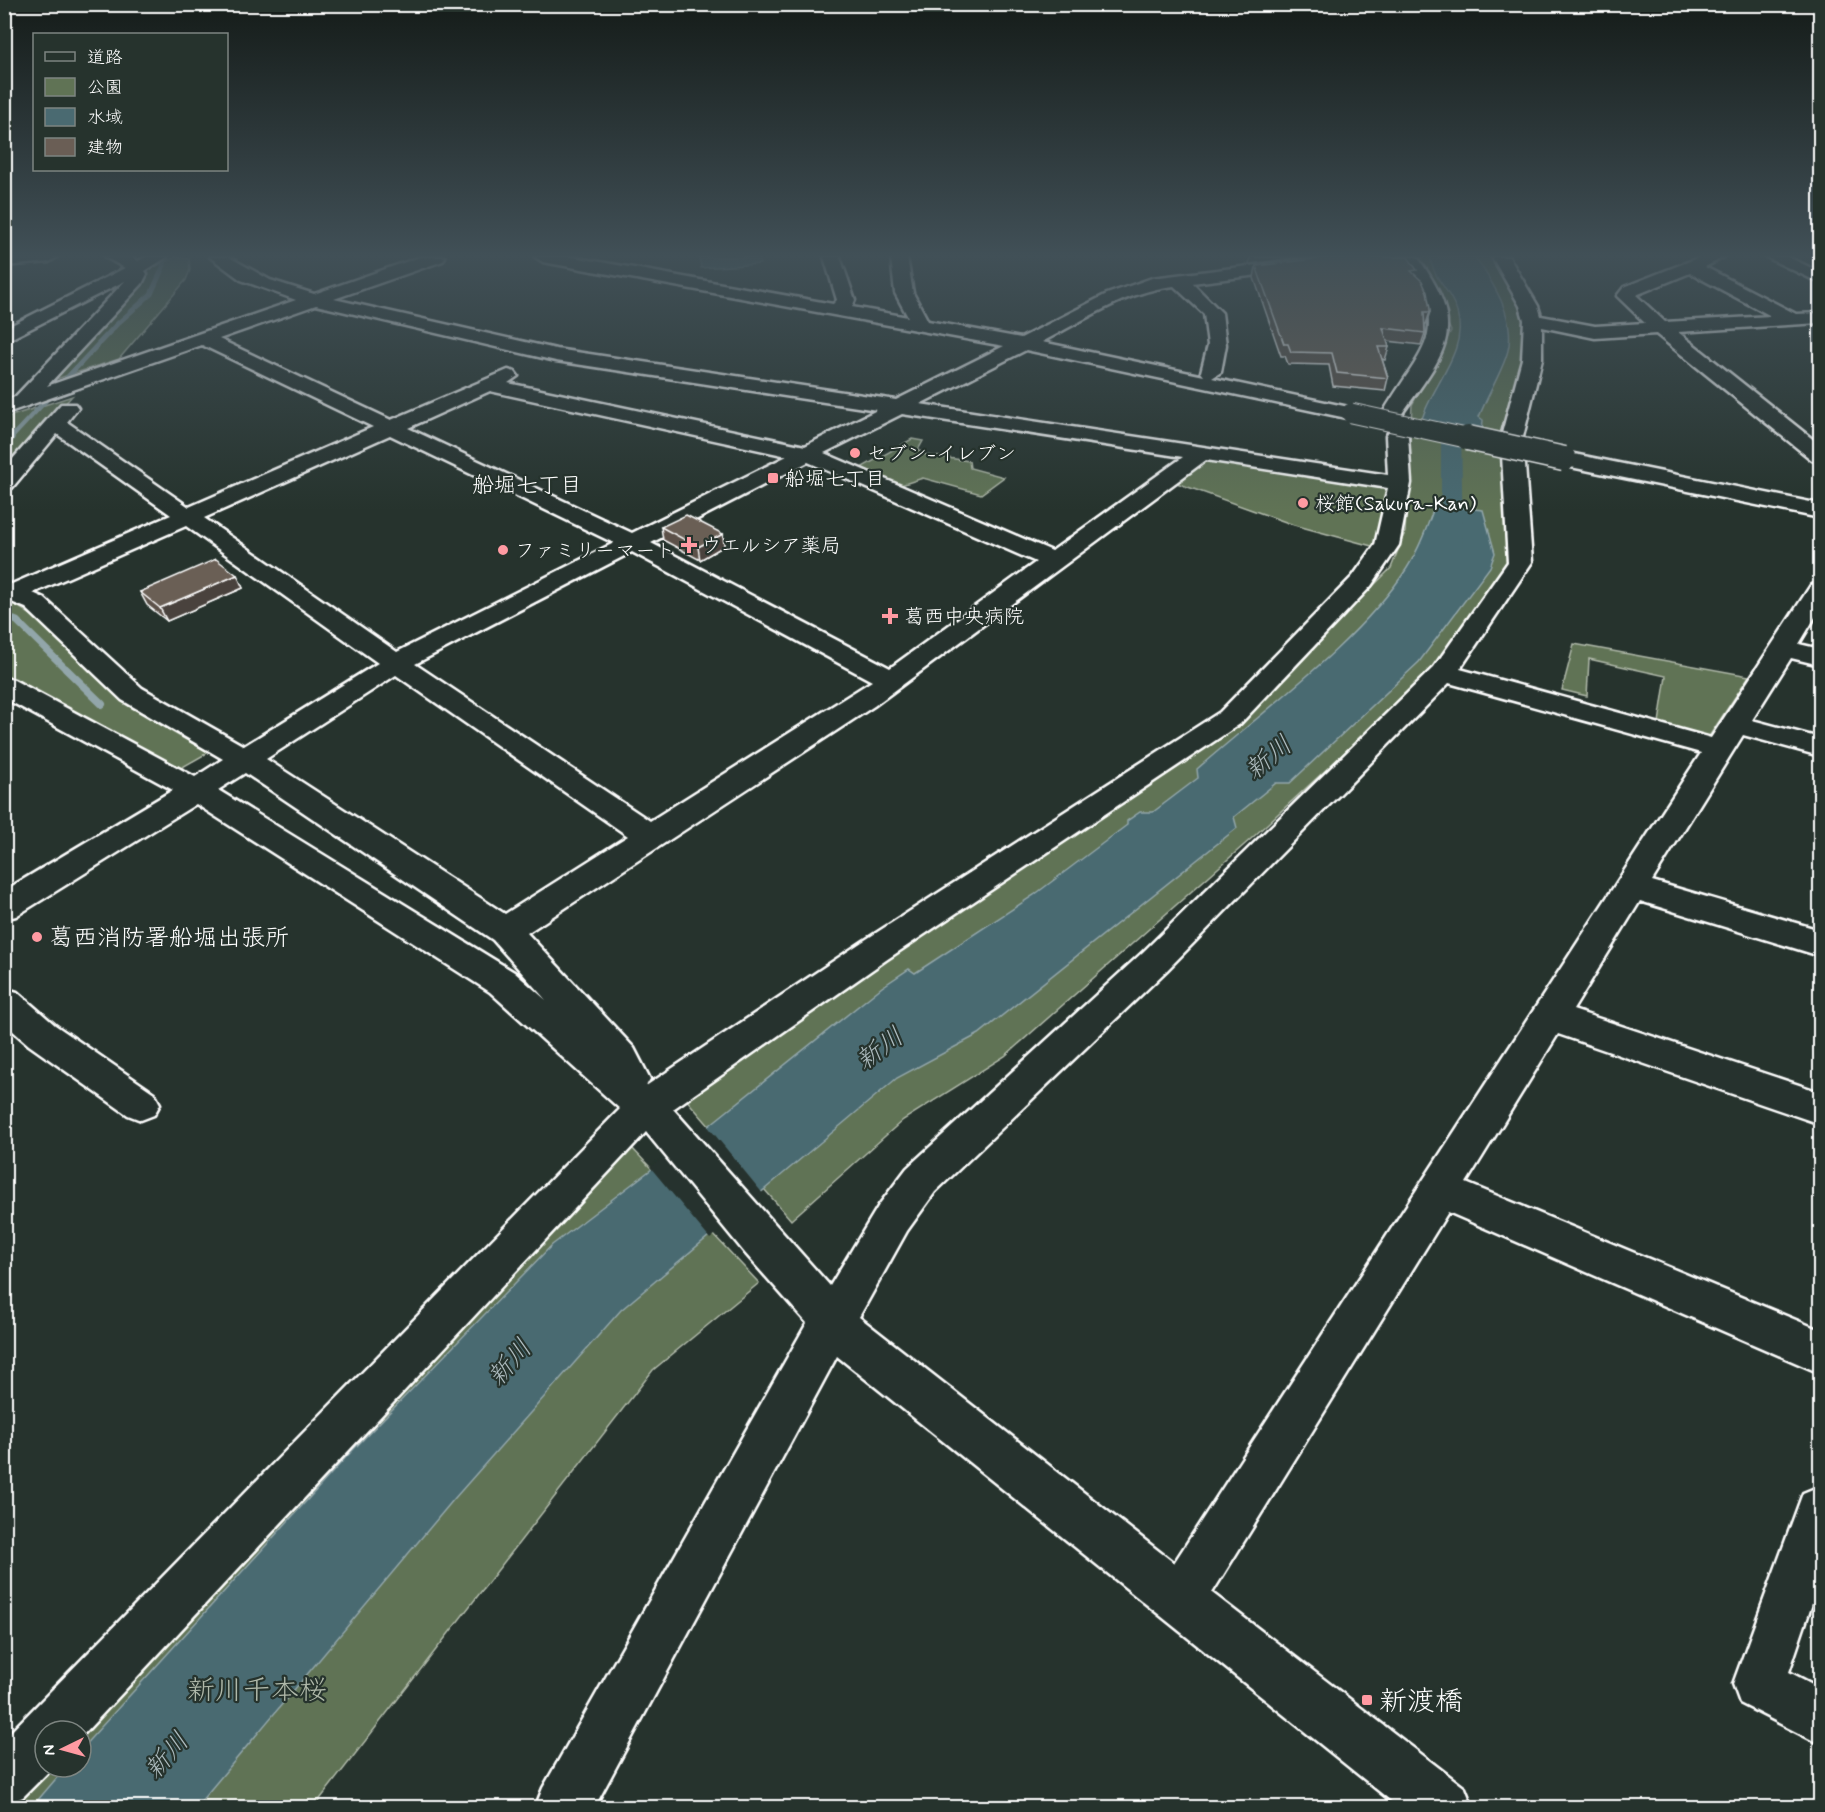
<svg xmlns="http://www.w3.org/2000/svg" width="1825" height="1812" font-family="Mynerve,'Klee One',sans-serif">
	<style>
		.green { fill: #607355; stroke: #b0b9aa; stroke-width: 1.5 }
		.water { fill: #4a6a71; stroke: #92a6aa; stroke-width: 1.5 }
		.pier { fill: #26332d }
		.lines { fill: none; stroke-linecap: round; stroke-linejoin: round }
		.stream-far2 { stroke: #92a6aa; stroke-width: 5 }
		.stream-far1 { stroke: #92a6aa; stroke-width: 7 }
		.stream { stroke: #92a6aa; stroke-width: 8 }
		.canal { fill: #4a6a71; fill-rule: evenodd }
		.minor-casing { stroke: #fff; stroke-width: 5 }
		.minor { fill: #26332d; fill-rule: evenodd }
		.minor-bridge-far1-casing { stroke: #fff; stroke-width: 21; stroke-linecap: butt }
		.minor-bridge-casing { stroke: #fff; stroke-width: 27; stroke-linecap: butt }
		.minor-bridge-far1 { stroke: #26332d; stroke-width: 19 }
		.minor-bridge { stroke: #26332d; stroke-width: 24 }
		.wall { fill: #5b5149; stroke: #fff; stroke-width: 1.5 }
		.shaded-wall { fill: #4a423c; stroke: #fff; stroke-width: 1.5 }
		.building { fill: #6a5e55; stroke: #fff; stroke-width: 1.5 }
		.poi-dot { fill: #ff9aa2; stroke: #26332d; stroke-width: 2 }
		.labels { text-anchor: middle; stroke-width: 4.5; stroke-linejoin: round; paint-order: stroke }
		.far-poi-label { font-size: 20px; fill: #fff; stroke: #26332d; text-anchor: start }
		.far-neighbourhood-label { font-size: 22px; fill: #fff; stroke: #26332d }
		.poi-label { font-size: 24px; fill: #fff; stroke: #26332d; text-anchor: start }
		.water-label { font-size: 26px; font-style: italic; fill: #aebcbf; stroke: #26332d }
		.near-park-label { font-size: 28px; fill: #b0b9aa; stroke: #26332d }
		.near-poi-label { font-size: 28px; fill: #fff; stroke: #26332d; text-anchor: start }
	</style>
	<rect width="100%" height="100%" fill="#26332d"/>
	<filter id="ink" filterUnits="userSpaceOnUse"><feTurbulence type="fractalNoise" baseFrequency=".0167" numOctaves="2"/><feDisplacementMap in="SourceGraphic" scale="12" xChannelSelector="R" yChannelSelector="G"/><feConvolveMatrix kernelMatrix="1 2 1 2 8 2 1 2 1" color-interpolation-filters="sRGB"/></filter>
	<g filter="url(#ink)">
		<g class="green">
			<path d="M175,257L189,259L190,270L186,280L119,359L47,382L144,272Z"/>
			<path d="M1425,257H1493L1527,320L1513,562L1433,671L1252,838L1005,1056L903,1120L791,1220L684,1097L1238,721L1391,568L1405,532L1412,405L1451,331L1418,259Z"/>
			<path d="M72,396L5,469V424L11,416Z"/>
			<path d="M912,439L923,441L918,450L926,455L969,461L970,468L1004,477L981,494L923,478L901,485L859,469Z"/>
			<path d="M1212,457L1394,485L1383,549L1294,525L1174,482Z"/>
			<path d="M5,599C41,618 57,636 85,665C120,701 165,730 209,752L174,772L5,679Z"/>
			<path d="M1574,644L1749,676L1708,738L1659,723L1666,676L1589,659L1587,696L1562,690Z"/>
			<path d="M632,1148L759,1283L653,1370L314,1807H5L4,1781L45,1767H81V1731L543,1225Z"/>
		</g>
		<g class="water">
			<path d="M699,257H759L760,264L701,268Z"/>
			<path d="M1430,257H1475C1494,284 1519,322 1506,357C1499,377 1487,396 1479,417L1483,420L1482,432L1422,419C1432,385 1469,350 1457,312C1451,290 1433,280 1430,257Z"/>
			<path d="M1435,505L1483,510L1495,553L1490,567L1419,662L1290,783H1276L1234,817L1237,828L979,1034L897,1078L621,1310L454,1499L196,1807L31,1808L66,1767H81V1749L349,1454L552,1245L711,1124L882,987L909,969L915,973L1034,895L1127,825V821L1140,812H1153L1198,778L1197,769C1262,712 1361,640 1407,568C1419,549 1427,527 1435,505Z"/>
		</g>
		<path class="pier" d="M706,1124L764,1195L710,1239L650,1167Z"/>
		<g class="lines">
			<path class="stream-far2" d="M9,440L117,324L151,294L164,265L152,257"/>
			<g class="stream-far1">
				<path d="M4,446L11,438"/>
				<path d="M4,616L17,621L68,671"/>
			</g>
			<path class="stream" d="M66,669L102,704"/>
			<path class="canal" d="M1459,396L1469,402L1461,423L1463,549L1460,554H1444L1441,549V423L1449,402Z"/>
			<defs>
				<g id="minor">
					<path d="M4,257H57L49,262L4,266Z"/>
					<path d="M105,257H132L138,261L146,257H167L145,271L147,274L142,284L47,386L296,300L241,280L210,257H229L270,280L314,294L420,257H445L443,261L334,299L556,349L896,400L1004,346L543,262L535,257H573L833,304L837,300L824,257H840L855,300L852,307L908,317L895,293L891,257H907L913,293L928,321L1021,338L1107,294L1152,278L1321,257H1373L1365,262L1192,283L1222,313L1226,345L1221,372L1212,378L1358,409L1361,413L1358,417L1351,419L1026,350L920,404L1388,475L1386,436L1389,431H1405L1408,436L1411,483L1399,545L1371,586L1240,724L886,960L673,1109L830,1286L879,1205L907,1168L1143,952L1434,667L1508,562L1501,437L1522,359L1524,320L1520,306L1492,257H1509L1538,306L1541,316L1595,326L1645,323L1617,296L1624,287L1700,257H1724L1705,267L1796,314L1820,313V323L1678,332L1820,445V462L1812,460L1656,334L1595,338L1542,327V359L1523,437L1532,562L1460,669L1711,738L1811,585L1820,583V609L1799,644L1820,649V665L1791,658L1752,720L1820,738V756L1743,735L1652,881L1820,930V956L1640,901L1573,1010L1820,1092V1124L1558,1034L1466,1183L1820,1330V1373L1448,1212L1212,1593L1465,1788L1473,1808H1400L837,1356L594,1808H535L543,1788L807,1323L745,1253L646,1132L81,1737V1731H45V1767H53L23,1797L4,1805V1739L620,1109L490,992L196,804L16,916L4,919V891L173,790L4,698V678L14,680L195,777L223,759L122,700L26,608L4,599V583L12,584L171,515L57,434L12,488L4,490V469L61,404H75L78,408L67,422L189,507L373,427L202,345L4,414V401L15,397L125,281L4,342V329L125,268ZM1690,273L1771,316L1665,322L1636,295ZM1174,286L1204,314L1208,345L1201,372L1204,376L1042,342C1084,320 1127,291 1174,286ZM316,305L556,361L877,410L805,446L508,383L518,376L515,372L508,370L391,420L219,339ZM490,391L787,456L632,533L408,428ZM902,414L1183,457L1052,551L824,453ZM390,435L614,543L397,652L204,518ZM1206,460L1388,488L1375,545L1353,576L1220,712L862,942L646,1086L650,1079L634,1048L527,933L874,706ZM808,462L1036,562L890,668L651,543ZM186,526L378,663L244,746L142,688L44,598L33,593ZM632,552L872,681L650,821L415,664ZM396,675L628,836L505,914L266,759ZM1449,683L1701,753L1174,1563L859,1317L907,1231L935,1192L1167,970ZM245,773L493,940L546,1000L514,972L218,790Z"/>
					<path d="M1400,257H1417L1420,261C1469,330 1445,353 1401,415H1387L1384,411C1425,343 1453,333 1400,257Z"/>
					<path d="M1766,257H1788L1820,272V283Z"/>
					<path d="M1564,452L1820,504V518L1556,464L1553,459L1556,454Z"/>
					<path d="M4,988L17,992L55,1025L154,1093L160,1104L154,1115L141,1120L128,1115L29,1045L4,1023Z"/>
					<path d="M1820,1486V1580L1789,1672L1820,1688V1744L1740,1703L1733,1684L1803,1493Z"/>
				</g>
			</defs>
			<use href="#minor" class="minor-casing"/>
			<use href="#minor" class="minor"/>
			<defs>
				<path id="minor-bridge-far1" d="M1351,413L1475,440"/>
				<path id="minor-bridge" d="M1468,438L1564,459"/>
			</defs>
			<use href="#minor-bridge-far1" class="minor-bridge-far1-casing"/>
			<use href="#minor-bridge" class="minor-bridge-casing"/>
			<use href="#minor-bridge-far1" class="minor-bridge-far1"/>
			<use href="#minor-bridge" class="minor-bridge"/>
		</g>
		<g class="wall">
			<path d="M1256,266L1415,275L1430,312L1426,324H1425V333L1421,345L1387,341L1389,347L1385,360L1382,359L1388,378L1385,391L1333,386L1329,365L1288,364L1285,356H1281L1254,278Z"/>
			<path d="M661,527L723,534L724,546L700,560L663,540Z"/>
			<path d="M237,575L243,588L167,621L147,605L140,592Z"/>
		</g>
		<g class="shaded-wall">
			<path d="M1250,257H1300L1249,264Z"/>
			<path d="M723,534L724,546L700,560L698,547Z"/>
			<path d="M237,575L243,588L167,621L160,608Z"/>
		</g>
		<g class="building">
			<path d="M1329,257H1408L1417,270L1411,271L1422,281L1427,292L1430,309V312H1424L1425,333L1383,328L1389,347H1378L1388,378L1337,373L1332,353L1291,352L1288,344H1284L1256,266Z"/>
			<path d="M686,515L723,534L698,547L661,527Z"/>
			<path d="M216,559L237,575L160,608L140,592Z"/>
		</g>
	</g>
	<linearGradient id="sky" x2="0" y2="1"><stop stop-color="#151c19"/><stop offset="0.5" stop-color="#415057"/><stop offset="1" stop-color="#415057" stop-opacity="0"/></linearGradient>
	<rect width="1825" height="511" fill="url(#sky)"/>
	<g class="poi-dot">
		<circle cx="855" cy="453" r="6"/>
		<rect x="767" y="472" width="12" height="12" rx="3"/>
		<circle cx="1303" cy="503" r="6"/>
		<path d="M686 536h6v6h6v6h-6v6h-6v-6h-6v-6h6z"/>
		<circle cx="503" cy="550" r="6"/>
		<path d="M887 607h6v6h6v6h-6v6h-6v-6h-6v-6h6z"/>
		<circle cx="37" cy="937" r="6"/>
		<rect x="1361" y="1694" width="12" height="12" rx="3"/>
	</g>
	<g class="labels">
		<g class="far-poi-label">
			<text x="867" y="460">セブン-イレブン</text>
			<text x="785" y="485">船堀七丁目</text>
			<text x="1315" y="510">桜館(Sakura-Kan)</text>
			<text x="701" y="552">ウエルシア薬局</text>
			<text x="515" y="557">ファミリーマート</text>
			<text x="904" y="623">葛西中央病院</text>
		</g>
		<g class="far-neighbourhood-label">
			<text x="527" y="492">船堀七丁目</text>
		</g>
		<g class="poi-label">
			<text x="49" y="945">葛西消防署船堀出張所</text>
		</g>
		<g class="water-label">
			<text transform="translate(1268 757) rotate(-40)" y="9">新川</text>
			<text transform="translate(879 1048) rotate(-37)" y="9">新川</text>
			<text transform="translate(509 1362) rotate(-49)" y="9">新川</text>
			<text transform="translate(166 1755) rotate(-49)" y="9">新川</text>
		</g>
		<g class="near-park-label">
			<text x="257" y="1699">新川千本桜</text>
		</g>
		<g class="near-poi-label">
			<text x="1379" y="1710">新渡橋</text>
		</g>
	</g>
	<rect width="1825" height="1812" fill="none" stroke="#26332d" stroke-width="24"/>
	<rect x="12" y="12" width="1801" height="1788" fill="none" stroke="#fff" stroke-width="2" filter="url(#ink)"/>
	<rect x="33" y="33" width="195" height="138" fill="#26332d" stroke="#7d8581" stroke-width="1.5"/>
	<rect x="45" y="52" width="30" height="9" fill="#26332d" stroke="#7d8581" stroke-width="1.5"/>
	<text x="87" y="63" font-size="18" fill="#ffffff">道路</text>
	<rect x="45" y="78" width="30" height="18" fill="#607355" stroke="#7d8581" stroke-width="1.5"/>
	<text x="87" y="93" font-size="18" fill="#ffffff">公園</text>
	<rect x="45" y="108" width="30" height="18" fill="#4a6a71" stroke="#7d8581" stroke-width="1.5"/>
	<text x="87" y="123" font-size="18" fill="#ffffff">水域</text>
	<rect x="45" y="138" width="30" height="18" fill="#6a5e55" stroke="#7d8581" stroke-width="1.5"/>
	<text x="87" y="153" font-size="18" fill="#ffffff">建物</text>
	<g transform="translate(63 1749) rotate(265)"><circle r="28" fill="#26332d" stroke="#7d8581" stroke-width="1.5"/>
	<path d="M0-4.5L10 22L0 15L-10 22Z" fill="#ff9aa2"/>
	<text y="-9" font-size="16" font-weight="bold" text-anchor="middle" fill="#ffffff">N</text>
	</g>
</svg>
